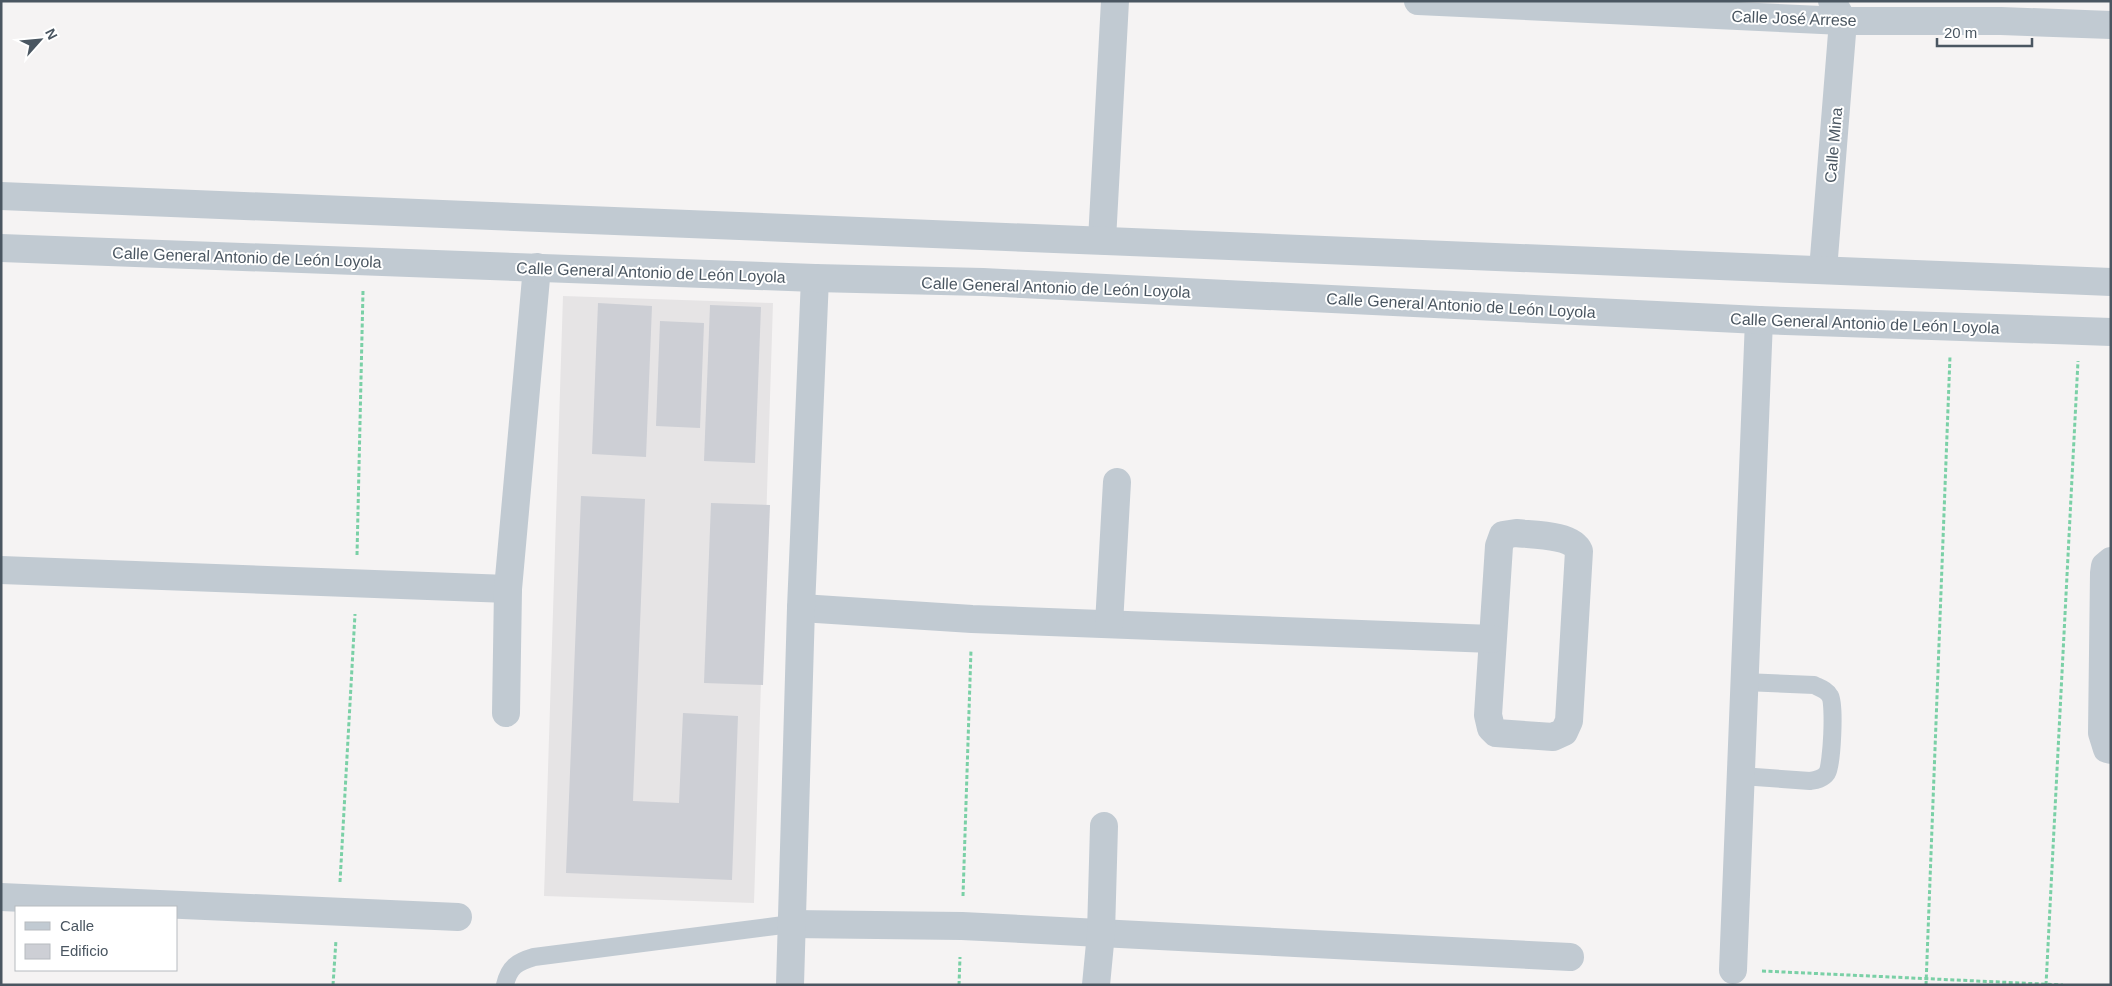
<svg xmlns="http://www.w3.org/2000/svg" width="2112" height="986" font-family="Arial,sans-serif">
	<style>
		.education { fill: #e6e4e5 }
		.building { fill: #cdcfd5 }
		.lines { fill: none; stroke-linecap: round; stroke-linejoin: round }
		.path { stroke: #7ad0a6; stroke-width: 3; stroke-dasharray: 4 2.5; stroke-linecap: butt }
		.service { stroke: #c1cad2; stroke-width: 18 }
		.minor { stroke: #c1cad2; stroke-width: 28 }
		.tertiary { stroke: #c1cad2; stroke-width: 28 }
		.labels { text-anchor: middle; stroke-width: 4; stroke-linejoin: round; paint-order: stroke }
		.street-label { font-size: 16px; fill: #4a5661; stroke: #fff }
	</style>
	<rect width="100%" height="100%" fill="#f5f3f3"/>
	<path class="education" d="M563,296L773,303L754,903L544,896Z"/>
	<g class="building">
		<path d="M598,303L652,306L646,457L592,454Z"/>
		<path d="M710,305L761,307L755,463L704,461Z"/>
		<path d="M660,321L704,323L700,428L656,426Z"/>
		<path d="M581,496L645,499L633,801L679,803L683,713L738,716L732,880L566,873Z"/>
		<path d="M711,503L770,505L763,685L704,683Z"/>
	</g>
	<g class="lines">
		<g class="path">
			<path d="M357,555L363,291"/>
			<path d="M340,882L355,614"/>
			<path d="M963,896L971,650"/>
			<path d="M1762,971L2063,985"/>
			<path d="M333,985L336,940"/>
			<path d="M959,985L960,957"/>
			<path d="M1926,985L1950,356"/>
			<path d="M2046,985L2078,361"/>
		</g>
		<g class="service">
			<path d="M1741,776L1810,781C1816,780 1823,779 1827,773C1832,765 1835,704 1830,696C1827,690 1820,688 1814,685L1744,682"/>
			<path d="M505,985C509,967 517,962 534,957L791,924"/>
		</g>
		<g class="minor">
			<path d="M1418,1L1843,21H2001L2111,25"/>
			<path d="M1102,240L1115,1"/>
			<path d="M1823,270L1843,21L1832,1"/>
			<path d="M1516,533C1533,535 1572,534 1579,551L1569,721L1564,732L1553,737L1496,733L1491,728L1488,715L1499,546L1503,535Z"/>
			<path d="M2111,561L2105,566L2104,573L2102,733L2107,749L2111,750"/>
			<path d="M1,570L508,589"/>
			<path d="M801,608L972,619L1492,639"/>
			<path d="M1109,624L1117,482"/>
			<path d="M506,713L508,589L537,267"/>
			<path d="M1,897L458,917"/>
			<path d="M791,924L962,926L1570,957"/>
			<path d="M1733,970L1759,320"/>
			<path d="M790,985L801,608L815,278"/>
			<path d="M1096,985L1101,933L1104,826"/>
		</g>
		<g class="tertiary">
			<path d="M1,196L2111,282"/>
			<path d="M1,248L815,278L983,282L1759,320L2111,332"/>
		</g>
	</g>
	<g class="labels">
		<g class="street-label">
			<text transform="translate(1794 18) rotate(2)" y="6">Calle José Arrese</text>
			<text transform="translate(1833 145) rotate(-85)" y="6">Calle Mina</text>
			<text transform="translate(247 257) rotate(2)" y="6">Calle General Antonio de León Loyola</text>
			<text transform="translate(651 272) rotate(2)" y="6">Calle General Antonio de León Loyola</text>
			<text transform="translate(1056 287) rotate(2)" y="6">Calle General Antonio de León Loyola</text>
			<text transform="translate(1461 305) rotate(3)" y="6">Calle General Antonio de León Loyola</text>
			<text transform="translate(1865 323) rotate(2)" y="6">Calle General Antonio de León Loyola</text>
		</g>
	</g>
	<rect width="2112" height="986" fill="none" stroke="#4a5661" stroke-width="5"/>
	<rect x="15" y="906" width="162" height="65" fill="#ffffff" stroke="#b7bbc0"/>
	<rect x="25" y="922" width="25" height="8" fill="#c1cad2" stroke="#b7bbc0"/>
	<text x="60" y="931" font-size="15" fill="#4a5661">Calle</text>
	<rect x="25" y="944" width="25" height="15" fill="#cdcfd5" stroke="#b7bbc0"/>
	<text x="60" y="956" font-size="15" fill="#4a5661">Edificio</text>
	<g transform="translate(40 40) rotate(63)" stroke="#ffffff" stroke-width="4" paint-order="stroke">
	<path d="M0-4L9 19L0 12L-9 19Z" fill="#4a5661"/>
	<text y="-8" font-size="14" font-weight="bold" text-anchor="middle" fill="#4a5661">N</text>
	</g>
	<path d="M1937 38v8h95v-8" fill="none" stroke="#4a5661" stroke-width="2.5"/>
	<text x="1944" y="38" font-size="15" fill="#4a5661" stroke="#ffffff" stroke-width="4" paint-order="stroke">20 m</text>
</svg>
